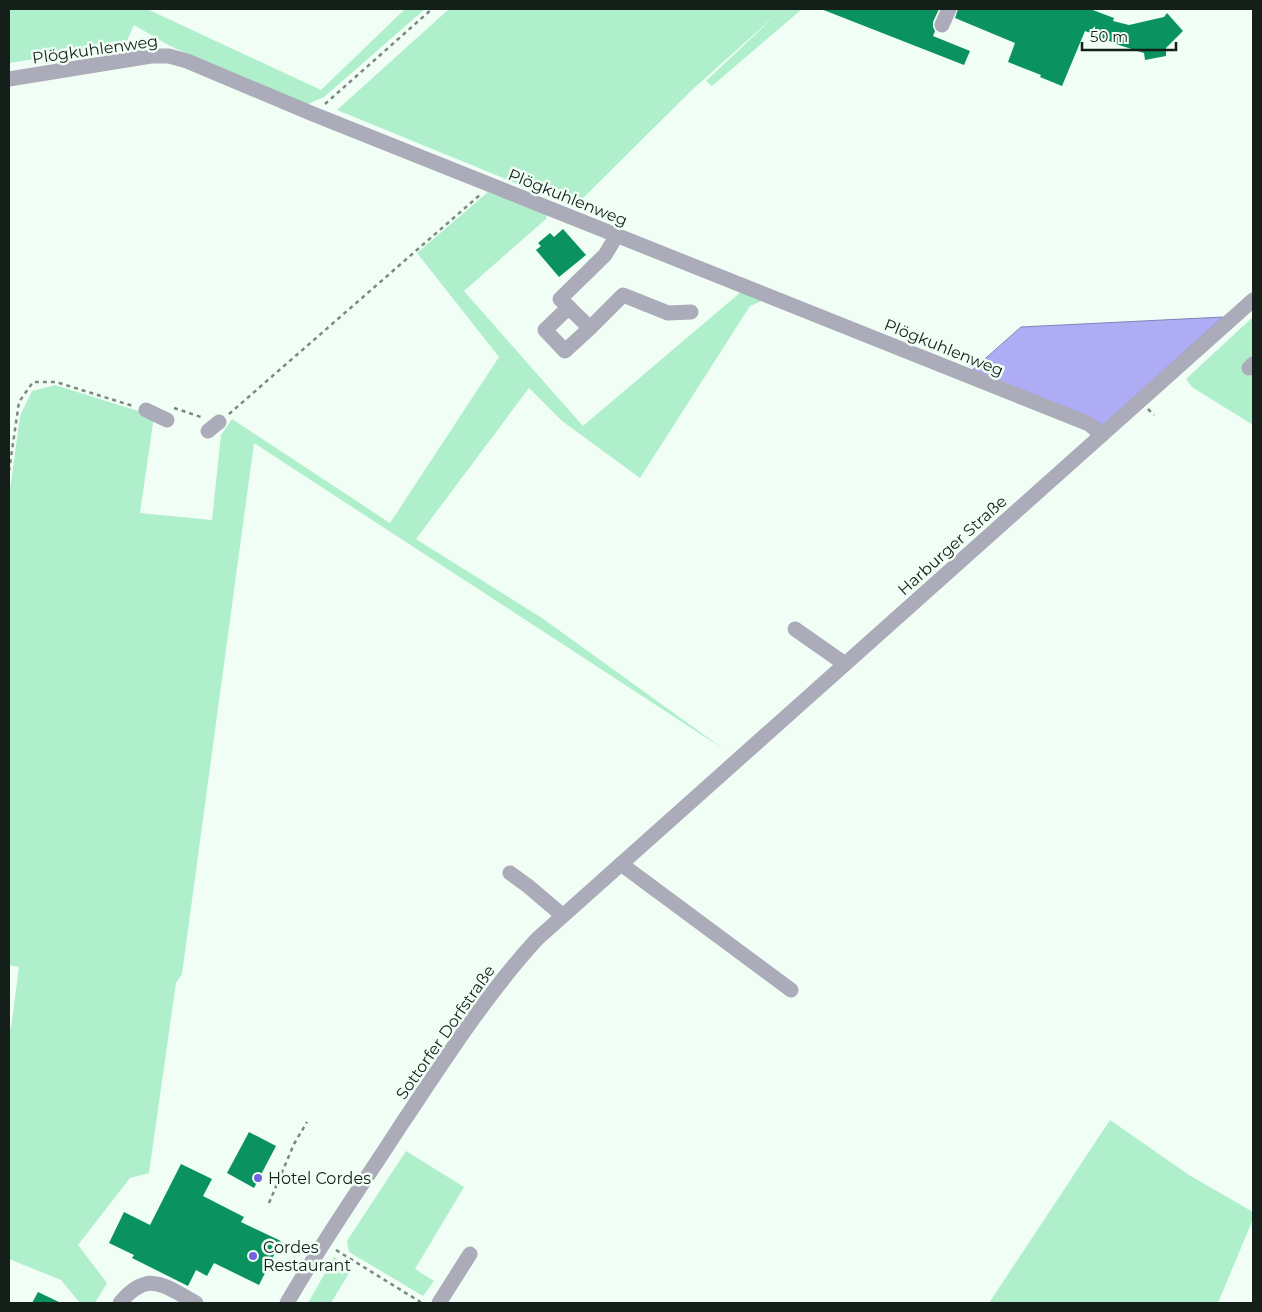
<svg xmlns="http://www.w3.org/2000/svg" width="1262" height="1312" font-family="Montserrat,sans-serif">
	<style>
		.green { fill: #b0efcc }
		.water { fill: #aeacf5; stroke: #8082b3 }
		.building { fill: #0a9260 }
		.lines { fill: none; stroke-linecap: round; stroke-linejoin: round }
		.path { stroke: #7b8780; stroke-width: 2.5; stroke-dasharray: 4 4; stroke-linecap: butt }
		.minor { stroke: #ababb9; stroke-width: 15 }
		.poi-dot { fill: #7262dd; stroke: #f1fef6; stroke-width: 2 }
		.labels { text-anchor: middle; stroke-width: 5; stroke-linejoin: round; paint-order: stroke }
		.street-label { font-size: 16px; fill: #131f18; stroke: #f1fef6 }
		.poi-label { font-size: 16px; fill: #131f18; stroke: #f1fef6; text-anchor: start }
	</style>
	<rect width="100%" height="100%" fill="#f1fef6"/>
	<g class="green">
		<path d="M9,9H147L321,90L405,9H425L324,97L306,105L170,46L134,25L125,45L9,63Z"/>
		<path d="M449,9H802L712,86L706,81L778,13L693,89L574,207L337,110Z"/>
		<path d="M488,192L547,213L546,219L464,291L583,426L742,291L764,300L750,306L640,478L562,421L529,388L416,539L542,618L725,750L254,443L182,974L176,983L149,1173L130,1178L78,1245L107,1283L95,1303H80L61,1280L9,1259V1028H11L19,967L9,965V497L20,416L32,391L55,385L154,416L140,513L212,520L221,435L232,419L390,523L499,357L417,253Z"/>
		<path d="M1253,317V425L1192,387L1186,379Z"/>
		<path d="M1110,1120L1189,1175L1253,1212V1219L1218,1303H989Z"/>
		<path d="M406,1151L464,1187L415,1269L434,1281L423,1296L349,1252L347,1241Z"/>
		<path d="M334,1257L352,1268L331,1303H308Z"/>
	</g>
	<path class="water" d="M1223,317L1103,425L970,372L1021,327Z"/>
	<g class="building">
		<path d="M821,9H939L933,22V27L935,31L933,36L970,51L964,65Z"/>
		<path d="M958,9H1090L1114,18L1113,21L1129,25L1164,17L1167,13L1183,31L1166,48V56L1145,60L1144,53L1119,45L1085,31L1062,86L1040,77L1041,75L1008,62L1015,43L955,18Z"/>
		<path d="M563,229L586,255L559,277L536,250L541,246L538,243L550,233L554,237Z"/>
		<path d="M249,1132L276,1146L254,1188L227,1173Z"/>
		<path d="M181,1164L212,1179L203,1196L244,1217L241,1222L281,1241L259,1285L214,1263L207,1276L196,1270L188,1286L132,1258L134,1255L109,1243L124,1212L150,1225Z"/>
		<path d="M38,1292L61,1303H32Z"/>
	</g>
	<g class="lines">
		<g class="path">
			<path d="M325,104L432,9"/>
			<path d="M174,408L204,418"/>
			<path d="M1148,409L1154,415"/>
			<path d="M229,414L481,194"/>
			<path d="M9,471L19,402L33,382H56L133,406"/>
			<path d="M269,1203L294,1144L307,1122"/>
			<path d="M336,1250L422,1303"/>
		</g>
		<g class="minor">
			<path d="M942,25L949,9"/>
			<path d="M9,79L151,56H169L187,61L313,114L1089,424L1102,435"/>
			<path d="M617,235L605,255L560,299L590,328L623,295L668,313L691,312"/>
			<path d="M569,307L545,330L565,351L590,328"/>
			<path d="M1249,368L1253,364"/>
			<path d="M146,410L167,420"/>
			<path d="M208,431L219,422"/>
			<path d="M795,629L845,664"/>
			<path d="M621,864L791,990"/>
			<path d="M510,873L528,886L562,915"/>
			<path d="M120,1303C148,1269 165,1286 196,1303"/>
			<path d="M287,1303C322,1242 363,1184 401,1125C444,1061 485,996 537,939L1253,300"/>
			<path d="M439,1303L470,1254"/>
		</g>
	</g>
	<g class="poi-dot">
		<circle cx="258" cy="1178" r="5"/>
		<circle cx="253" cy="1256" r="5"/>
	</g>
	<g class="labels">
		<g class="street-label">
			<text transform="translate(95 49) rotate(-8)" y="6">Plögkuhlenweg</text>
			<text transform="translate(568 197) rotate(22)" y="6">Plögkuhlenweg</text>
			<text transform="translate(944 347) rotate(22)" y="6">Plögkuhlenweg</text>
			<text transform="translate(952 545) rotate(-42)" y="6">Harburger Straße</text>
			<text transform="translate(445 1032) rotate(-55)" y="6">Sottorfer Dorfstraße</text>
		</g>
		<g class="poi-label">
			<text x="268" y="1184">Hotel Cordes</text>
			<text x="263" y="1253">Cordes<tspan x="263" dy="18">Restaurant</tspan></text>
		</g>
	</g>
	<rect width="1262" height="1312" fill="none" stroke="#131f18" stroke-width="20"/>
	<path d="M1082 42v8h94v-8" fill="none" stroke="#131f18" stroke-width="2.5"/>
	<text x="1090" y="42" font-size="15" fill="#131f18" stroke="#f1fef6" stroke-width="4" paint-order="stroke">50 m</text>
</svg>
